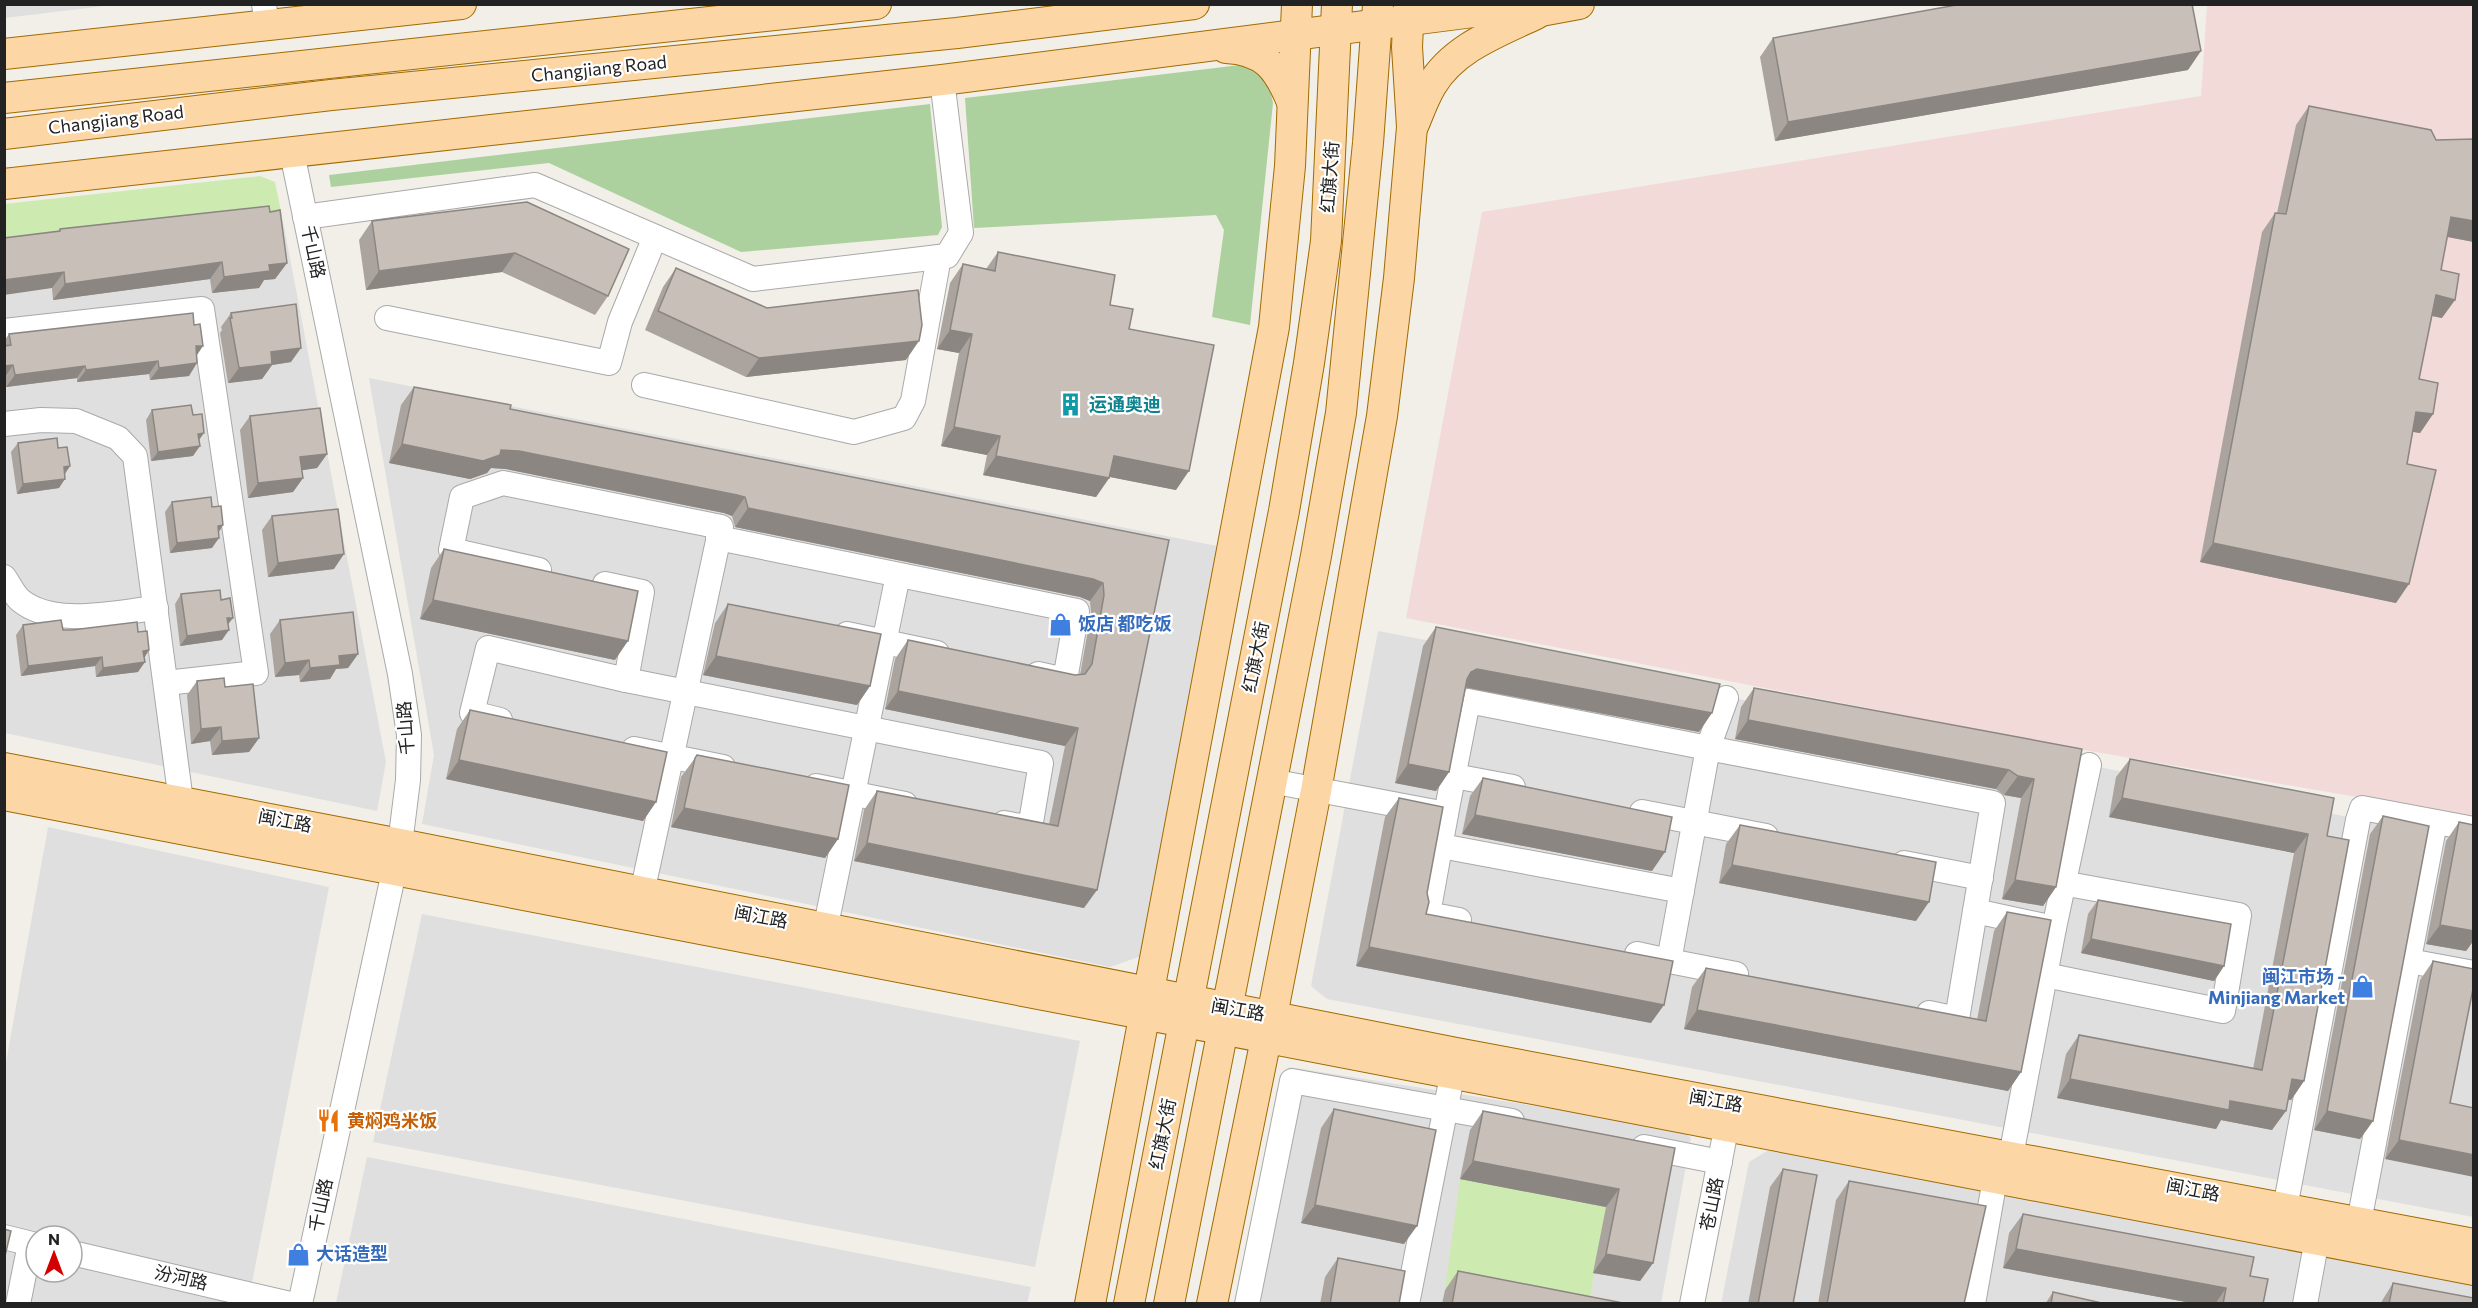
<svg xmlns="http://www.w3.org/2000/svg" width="2478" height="1308" font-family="Commissioner,'Noto Sans SC',sans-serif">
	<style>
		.residential { fill: #e0dfdf; fill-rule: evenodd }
		.commercial { fill: #f2dad9 }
		.grass { fill: #cdebb0 }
		.forest { fill: #add19e }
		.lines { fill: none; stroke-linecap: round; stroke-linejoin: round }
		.minor-casing { stroke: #a9a9a9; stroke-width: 26 }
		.major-casing { stroke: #a06b00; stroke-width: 32 }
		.minor { stroke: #fff; stroke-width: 24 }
		.major { stroke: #fcd6a4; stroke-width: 30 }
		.wall { fill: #aba49e }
		.shaded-wall { fill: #8b8681 }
		.building { fill: #c7bfb8; stroke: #8b8681; stroke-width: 1.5 }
		.labels { text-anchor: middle; stroke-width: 4.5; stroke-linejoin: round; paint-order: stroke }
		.street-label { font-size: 18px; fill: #222; stroke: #fff }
		.culture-label { font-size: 18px; font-weight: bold; fill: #0d838f; stroke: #fff; text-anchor: start }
		.shop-label { font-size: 18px; font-weight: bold; fill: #366cbe; stroke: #fff; text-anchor: start }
		.food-label { font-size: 18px; font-weight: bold; fill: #c56008; stroke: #fff; text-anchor: start }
	</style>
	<rect width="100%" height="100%" fill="#f2efe9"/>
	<g class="residential">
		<path d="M5,4H112V5L5,18Z"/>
		<path d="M282,216L386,762L377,811L5,733V243Z"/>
		<path d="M369,378L1217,546L1144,955L1110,967L422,824L434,755Z"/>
		<path d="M1378,631L2089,765L2473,842V1217L1327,999L1311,986Z"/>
		<path d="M48,827L329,887L248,1303L5,1304V1068ZM36,1236H72V1272H36Z"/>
		<path d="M422,914L1080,1041L1035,1267L373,1142Z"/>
		<path d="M1289,1067L1680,1129L1691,1138L1661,1303L1239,1304Z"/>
		<path d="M1790,1147L2474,1277L2473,1304H1721L1749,1162L1767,1151Z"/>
		<path d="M367,1157L1031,1287L1027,1304L336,1303Z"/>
	</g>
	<path class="commercial" d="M2207,5H2473V817L2078,749L1406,618L1482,212L2201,96Z"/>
	<g class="grass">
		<path d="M260,176L275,182L282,216L5,243L4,204Z"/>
		<path d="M1460,1179L1606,1207L1589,1303L1445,1290Z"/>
	</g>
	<g class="forest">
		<path d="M1240,65C1262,72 1268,80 1273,103L1250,325L1212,317L1224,230L1216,215L974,228L965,98Z"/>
		<path d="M930,104L942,227L938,235L741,252L549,163L331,187L329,175Z"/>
	</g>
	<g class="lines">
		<defs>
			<g id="minor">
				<path d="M264,4L267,26"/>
				<path d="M292,153L400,674L409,735L408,780L400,844L300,1304"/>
				<path d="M305,217L535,185L753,279L947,256L961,233L942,80"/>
				<path d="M387,318L609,363L620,322L655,237"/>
				<path d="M4,331L202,309L256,673L166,683"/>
				<path d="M644,385L854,432L904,418L913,401L939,257"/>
				<path d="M4,424L41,420L76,421L118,438L135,456L181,801"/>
				<path d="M718,538L1077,611L1065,680L1038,674"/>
				<path d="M539,570L451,550L462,497L503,483L721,527L642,893"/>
				<path d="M4,577C9,584 14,595 20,600C53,628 116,612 156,608"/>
				<path d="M847,634L937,653"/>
				<path d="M626,680L1041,763L1030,828L1004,823"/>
				<path d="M500,720L472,713L488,648L626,680L642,592L605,584"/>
				<path d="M634,749L723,767"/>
				<path d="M1454,776L1513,787"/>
				<path d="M1271,781L1446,814L1468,701L1708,748L1726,698"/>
				<path d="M816,786L905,804"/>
				<path d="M1642,812L1766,836"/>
				<path d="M1446,814L1428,914L1459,920"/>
				<path d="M1441,846L1682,891"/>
				<path d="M1904,863L1981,878"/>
				<path d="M1975,911L2054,928L2089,765"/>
				<path d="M825,930L898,575"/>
				<path d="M1637,954L1669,961L1708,748L1993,803L1957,1019L1929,1013"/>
				<path d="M1669,961L1736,974"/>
				<path d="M2409,961L2474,973"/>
				<path d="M2045,975L2223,1011L2239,915L2062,883"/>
				<path d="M1644,1147L1720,1162"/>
				<path d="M2011,1156L2054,928"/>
				<path d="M2285,1208L2358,820L2362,808L2474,829"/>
				<path d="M2359,1222L2435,822"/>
				<path d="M4,1237L36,1245"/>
				<path d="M72,1253L290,1304"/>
				<path d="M18,1304L30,1244"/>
				<path d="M1247,1304L1292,1081L1512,1121"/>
				<path d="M1407,1304L1456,1056"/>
				<path d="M1692,1304L1730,1109"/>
				<path d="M1973,1304L1998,1162"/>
				<path d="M2305,1304L2320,1223"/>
			</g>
			<g id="major">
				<path d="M1226,48C1265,50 1278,68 1292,102"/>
				<path d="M4,54L461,4"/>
				<path d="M4,98L876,4"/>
				<path d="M1414,124C1419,112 1424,98 1431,86C1453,48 1498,32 1536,14"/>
				<path d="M4,134L331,95L957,33L1194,4"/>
				<path d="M4,184L942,80L1481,11H1541L1579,4"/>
				<path d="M4,768L400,844L1456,1053L2474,1244"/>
				<path d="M4,795L2474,1270"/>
				<path d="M1090,1304L1274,327L1290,166L1297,4"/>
				<path d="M1129,1304L1284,511L1309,363L1326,241L1337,4"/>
				<path d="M1169,1304L1316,556L1341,413L1368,143L1378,5"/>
				<path d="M1212,1304L1266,1039L1272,1016L1316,791L1382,416L1399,278L1412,127L1407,47L1409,4"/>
			</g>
		</defs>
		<use href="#minor" class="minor-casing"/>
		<use href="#major" class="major-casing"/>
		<use href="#minor" class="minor"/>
		<use href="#major" class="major"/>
	</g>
	<g class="wall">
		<path d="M1773,38L2188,70L1775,141L1760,57Z"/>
		<path d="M2309,106L2436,140L2474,139V242L2447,237L2441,270L2442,318L2432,316L2419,379L2433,414L2420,433L2413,432L2407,464L2396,603L2200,562L2262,232L2275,213H2277L2296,125Z"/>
		<path d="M527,202L608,296L595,315L502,272L366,290L359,240L372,221Z"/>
		<path d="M270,212L287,263L275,279L264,280L259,288L212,293L210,279L53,300L52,288L58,231L60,229Z"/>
		<path d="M998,252L1110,305L1129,329L1176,490L1110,477L1096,497L983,475L987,455L941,446L959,353L937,349L950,283L963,264L986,269Z"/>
		<path d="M676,268L767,308L906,360L746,377L645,330L663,287Z"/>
		<path d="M231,313L291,362L272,365L262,379L228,383L220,333L222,330L221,327Z"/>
		<path d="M9,334L197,355L189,376L150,380L149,374L77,382V378L6,387L4,377V341Z"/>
		<path d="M414,387L510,409L1169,540L1084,908L854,861L864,810L877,791L1049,824L1065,746L885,709L895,659L908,640L1075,675H1080L1091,613L1090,601L1080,597L735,527L732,516L724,513L506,469L491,468L487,473L470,479L389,463L401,405Z"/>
		<path d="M152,410L193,415L199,441L193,456L151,461L146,420Z"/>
		<path d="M250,416L327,454L317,468L302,470L303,478L293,492L248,498L240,430Z"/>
		<path d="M18,443L58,448L70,466L65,474L59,488L17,494L11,452Z"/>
		<path d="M172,502L212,507L223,525L218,533L212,548L170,553L165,512Z"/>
		<path d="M272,516L334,569L268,577L262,530Z"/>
		<path d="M444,549L615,660L420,619L431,568Z"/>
		<path d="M181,594L221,600L228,625L222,640L180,646L175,604Z"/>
		<path d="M728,604L870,686L857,705L703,675L715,623Z"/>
		<path d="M280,620L358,654L348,668L336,669L330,679L300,682L299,675L275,677L270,634Z"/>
		<path d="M23,625L63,630L138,632L149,650L144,657L138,672L96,677L95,666L21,676L16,635Z"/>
		<path d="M1436,627L1699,732L1466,688L1449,772L1436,791L1395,783L1423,646Z"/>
		<path d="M197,681L225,687L259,738L249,752L212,755L210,741L191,744L187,695Z"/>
		<path d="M1754,688L2082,749L2056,887L2043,906L2002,899L2021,798L2004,795L1996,789L1735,739L1741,707Z"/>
		<path d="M470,710L656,802L643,821L446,779L457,729Z"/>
		<path d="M695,758L838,839L825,858L671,827L681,777Z"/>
		<path d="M2130,759L2327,836L2304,1081L2291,1100L2288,1099L2272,1130L2221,1120L2216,1129L2057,1098L2066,1054L2079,1035L2253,1069L2294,853L2109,817L2116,777Z"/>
		<path d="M1483,778L1652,871L1462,834L1470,796Z"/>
		<path d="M1399,798L1427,893L1426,914L1651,1023L1356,966L1385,817Z"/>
		<path d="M2383,816L2373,1121L2360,1139L2314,1130L2370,834Z"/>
		<path d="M2459,822L2474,825V940L2466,951L2426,944L2446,841Z"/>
		<path d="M1740,825L1916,921L1719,883L1726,844Z"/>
		<path d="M2098,900L2224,966L2214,981L2081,953L2088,914Z"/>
		<path d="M2007,912L2021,1072L2008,1091L1684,1029L1692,987L1706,968L1977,1020L1994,931Z"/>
		<path d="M2433,961L2450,1103L2385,1159L2420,980Z"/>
		<path d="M1334,1109L1404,1244L1301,1223L1321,1128Z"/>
		<path d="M1483,1111L1675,1148L1653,1263L1640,1281L1593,1273L1606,1207L1460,1179L1470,1130Z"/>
		<path d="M1783,1169L1793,1304H1748L1770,1187Z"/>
		<path d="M1849,1181L1964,1304H1818L1836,1200Z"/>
		<path d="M2023,1214L2250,1276L2263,1304H2197L2003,1268L2009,1233Z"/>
		<path d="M1338,1258L1399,1304H1320L1325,1277Z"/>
		<path d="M1458,1271L1628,1304H1442L1445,1290Z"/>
		<path d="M2393,1283L2474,1304H2380Z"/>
		<path d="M2053,1292L2106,1304H2045Z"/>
	</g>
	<g class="shaded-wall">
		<path d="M2201,51L2188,70L1775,141L1788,122Z"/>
		<path d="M2451,217L2474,221V242L2438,235Z"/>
		<path d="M515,253L502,272L366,290L379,271Z"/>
		<path d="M222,262L210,279L53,300L65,284Z"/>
		<path d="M287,263L275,279L264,280L259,288L212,293L224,277L269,265Z"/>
		<path d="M64,272L52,288L4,295V280Z"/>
		<path d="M2436,295L2455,300L2442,318L2423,314Z"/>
		<path d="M950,330L972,334L959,353L937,349Z"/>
		<path d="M919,341L906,360L746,377L759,358Z"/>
		<path d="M196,346H203L195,358Z"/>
		<path d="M301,348L291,362L272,365L262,379L228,383L239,368L271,352Z"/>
		<path d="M158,361L149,374L77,382L86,370Z"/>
		<path d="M197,363L189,376L150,380L159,368Z"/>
		<path d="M13,365L5,377H4V366Z"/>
		<path d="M85,366L77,378L6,387L15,375Z"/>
		<path d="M2416,412L2433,414L2420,433L2403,430Z"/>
		<path d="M954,427L1000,436L987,455L941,446Z"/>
		<path d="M204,433L197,443L198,434Z"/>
		<path d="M402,444L519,451L737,495L745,497L732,516L724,513L506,469L491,468L487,473L470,479L389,463Z"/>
		<path d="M200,446L193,456L151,461L158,452Z"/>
		<path d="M327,454L317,468L290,472L300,457Z"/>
		<path d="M996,456L1109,478L1096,497L983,475Z"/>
		<path d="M1114,456L1189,471L1176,490L1100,475Z"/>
		<path d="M70,466L63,476L64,467Z"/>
		<path d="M303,478L293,492L248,498L258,483Z"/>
		<path d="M65,479L59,488L17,494L23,484Z"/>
		<path d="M748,508L1093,579L1103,583L1090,601L1080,597L735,527Z"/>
		<path d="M223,525L217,535L218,526Z"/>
		<path d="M219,538L212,548L170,553L177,543Z"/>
		<path d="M2213,543L2409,584L2396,603L2200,562Z"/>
		<path d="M344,554L334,569L268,577L278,563Z"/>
		<path d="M433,600L628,641L615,660L420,619Z"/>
		<path d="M227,618H233L226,627Z"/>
		<path d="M229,630L222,640L180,646L187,636Z"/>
		<path d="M149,650L143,660V651Z"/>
		<path d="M358,654L348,668L336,669L330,679L300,682L310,668L339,656Z"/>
		<path d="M716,656L870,686L857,705L703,675Z"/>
		<path d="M102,657L95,666L21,676L28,666Z"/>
		<path d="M309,660L299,675L275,677L285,663Z"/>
		<path d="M145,662L138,672L96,677L103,668Z"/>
		<path d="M1477,669L1712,713L1699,732L1464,687L1471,672Z"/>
		<path d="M898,691L1078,728L1065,746L885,709Z"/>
		<path d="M1748,720L2009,770L1996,789L1735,739Z"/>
		<path d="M221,727L210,741L191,744L201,729Z"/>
		<path d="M259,738L249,752L212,755L222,741Z"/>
		<path d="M459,760L656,802L643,821L446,779Z"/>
		<path d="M1408,764L1449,772L1436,791L1395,783Z"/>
		<path d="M2018,776L2034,779L2021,798L2004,795Z"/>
		<path d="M2122,798L2308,834L2294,853L2109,817Z"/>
		<path d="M684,808L838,839L825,858L671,827Z"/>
		<path d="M1475,815L1665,852L1652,871L1462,834Z"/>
		<path d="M867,843L1097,890L1084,908L854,861Z"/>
		<path d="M1732,865L1929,902L1916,921L1719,883Z"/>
		<path d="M2015,880L2056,887L2043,906L2002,899Z"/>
		<path d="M2440,925L2474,931V940L2466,951L2426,944Z"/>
		<path d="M2091,939L2224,966L2214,981L2081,953Z"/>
		<path d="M1369,947L1664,1005L1651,1023L1356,966Z"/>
		<path d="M1697,1010L2021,1072L2008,1091L1684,1029Z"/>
		<path d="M2070,1079L2230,1101L2286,1111L2272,1130L2221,1120L2216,1129L2057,1098Z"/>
		<path d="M2292,1079L2304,1081L2291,1100L2279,1098Z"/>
		<path d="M2327,1111L2373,1121L2360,1139L2314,1130Z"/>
		<path d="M2399,1140L2474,1155V1177L2385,1159Z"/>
		<path d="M1473,1161L1619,1189L1606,1207L1460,1179Z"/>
		<path d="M1315,1205L1417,1226L1404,1244L1301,1223Z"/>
		<path d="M2016,1249L2226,1288L2215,1304H2197L2003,1268Z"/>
		<path d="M1606,1254L1653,1263L1640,1281L1593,1273Z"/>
	</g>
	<g class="building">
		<path d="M1962,4H2192L2201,51L1788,122L1773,38Z"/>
		<path d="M2309,106L2431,130L2436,140L2474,139V221L2451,217L2441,270L2459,274L2455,300L2436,295L2419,379L2438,383L2433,414L2416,412L2407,464L2436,470L2409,584L2213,543L2275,213L2286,214Z"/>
		<path d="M527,202L629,249L608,296L515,253L379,271L372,221Z"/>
		<path d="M269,206L270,212L280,210L287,263L269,265L270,271L224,277L222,262L65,284L64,272L4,280V238L60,231V229Z"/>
		<path d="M998,252L1115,275L1110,305L1133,309L1129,329L1214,345L1189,471L1114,456L1109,478L996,456L1000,436L954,427L972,334L950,330L963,264L995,271Z"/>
		<path d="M676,268L767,308L918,290L922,325L919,341L759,358L658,311Z"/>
		<path d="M296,304L301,348L271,352L272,364L239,368L230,318H232L231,313Z"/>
		<path d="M193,313L194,325L200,324L203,346H196L197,363L159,368L158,361L86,370L85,366L15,375L13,365L4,366V346L11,345L9,334Z"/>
		<path d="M414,387L511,405L510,409L1169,540L1097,890L867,843L877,791L1058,826L1078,728L898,691L908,640L1075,675L1085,674L1092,664L1104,595L1103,583L1093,579L748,508L745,497L737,495L519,451L501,450L500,455L483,461L402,444Z"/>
		<path d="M191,405L193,415L202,414L204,433L198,434L200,446L158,452L152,410Z"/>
		<path d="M320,408L327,454L300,457L303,478L258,483L250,416Z"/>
		<path d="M57,438L58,448L67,447L70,466L64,467L65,479L23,484L18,443Z"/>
		<path d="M211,497L212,507L221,506L223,525L218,526L219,538L177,543L172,502Z"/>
		<path d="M338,509L344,554L278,563L272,516Z"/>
		<path d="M444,549L638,591L628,641L433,600Z"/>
		<path d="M220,590L221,600L230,598L233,618H227L229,630L187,636L181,594Z"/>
		<path d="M728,604L881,634L870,686L716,656Z"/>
		<path d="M353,612L358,654L339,656L340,665L310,668L309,660L285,663L280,620Z"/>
		<path d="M61,620L63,630H72L137,622L138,632L147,631L149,650L143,651L145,662L103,668L102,657L28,666L23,625Z"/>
		<path d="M1436,627L1720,684L1712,713L1477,669L1471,672L1467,679L1449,772L1408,764Z"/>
		<path d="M224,678L225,687L253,684L259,738L222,741L221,727L201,729L197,681Z"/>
		<path d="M1754,688L2082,749L2056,887L2015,880L2034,779L2018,776L2009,770L1748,720Z"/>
		<path d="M470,710L667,752L656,802L459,760Z"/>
		<path d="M697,755L849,785L838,839L684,808L695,758Z"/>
		<path d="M2130,759L2334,798L2327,836L2349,840L2304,1081L2292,1079L2286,1111L2230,1101L2229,1110L2070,1079L2079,1035L2262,1070L2308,834L2122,798Z"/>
		<path d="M1483,778L1672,817L1665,852L1475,815Z"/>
		<path d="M1399,798L1443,807L1427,893L1429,902L1426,914L1673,961L1664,1005L1369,947Z"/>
		<path d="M2383,816L2429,826L2373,1121L2327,1111Z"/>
		<path d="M2459,822L2474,825V931L2440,925Z"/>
		<path d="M1740,825L1936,862L1929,902L1732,865Z"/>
		<path d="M2098,900L2231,924L2224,966L2091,939Z"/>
		<path d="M2007,912L2051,920L2021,1072L1697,1010L1706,968L1986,1021Z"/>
		<path d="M2433,961L2474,969V984L2450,1103L2474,1108V1155L2399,1140Z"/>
		<path d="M1334,1109L1436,1130L1417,1226L1315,1205Z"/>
		<path d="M1483,1111L1675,1148L1653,1263L1606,1254L1619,1189L1473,1161Z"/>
		<path d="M1783,1169L1817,1175L1793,1304H1758Z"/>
		<path d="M1849,1181L1986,1206L1964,1304H1827Z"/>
		<path d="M2023,1214L2254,1257L2250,1276L2268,1279L2263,1304H2223L2226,1288L2016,1249Z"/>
		<path d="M4,1229L11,1231L4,1260Z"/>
		<path d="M1338,1258L1405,1271L1399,1304H1330Z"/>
		<path d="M1458,1271L1628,1304H1452Z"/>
		<path d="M2393,1283L2474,1298V1304H2389Z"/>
		<path d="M2053,1292L2106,1304H2051Z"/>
	</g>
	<defs>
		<symbol id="building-bare" viewBox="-9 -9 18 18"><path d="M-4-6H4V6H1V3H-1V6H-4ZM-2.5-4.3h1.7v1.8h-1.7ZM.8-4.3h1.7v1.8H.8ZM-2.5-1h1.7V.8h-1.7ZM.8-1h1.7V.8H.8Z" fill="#0f9aa8" stroke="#fff" stroke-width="2.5" paint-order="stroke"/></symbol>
		<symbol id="shop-bare" viewBox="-9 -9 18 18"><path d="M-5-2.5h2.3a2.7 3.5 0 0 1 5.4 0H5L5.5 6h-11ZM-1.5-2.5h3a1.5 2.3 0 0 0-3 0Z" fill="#3f7fe0" stroke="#fff" stroke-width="2.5" paint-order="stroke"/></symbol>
		<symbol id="restaurant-bare" viewBox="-9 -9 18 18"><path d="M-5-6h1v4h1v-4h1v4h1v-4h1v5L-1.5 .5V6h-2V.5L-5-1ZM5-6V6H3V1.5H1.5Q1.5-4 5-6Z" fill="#e8710a" stroke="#fff" stroke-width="2.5" paint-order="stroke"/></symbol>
	</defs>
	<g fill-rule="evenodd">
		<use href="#building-bare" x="1054" y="388" width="33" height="33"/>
		<use href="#shop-bare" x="1044" y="608" width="33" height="33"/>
		<use href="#shop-bare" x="2346" y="970" width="33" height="33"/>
		<use href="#restaurant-bare" x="312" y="1104" width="33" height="33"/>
		<use href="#shop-bare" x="282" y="1238" width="33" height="33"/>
	</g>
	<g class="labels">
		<g class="street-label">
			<text transform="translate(599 69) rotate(-6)" y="6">Changjiang Road</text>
			<text transform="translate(116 120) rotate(-7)" y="6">Changjiang Road</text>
			<text transform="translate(1330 177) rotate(-86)" y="6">红旗大街</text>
			<text transform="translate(313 252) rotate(78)" y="6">千山路</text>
			<text transform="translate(1256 657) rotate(-79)" y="6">红旗大街</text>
			<text transform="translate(406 728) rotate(-94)" y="6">千山路</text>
			<text transform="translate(285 821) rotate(11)" y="6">闽江路</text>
			<text transform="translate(761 917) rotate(11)" y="6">闽江路</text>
			<text transform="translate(1238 1010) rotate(10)" y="6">闽江路</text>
			<text transform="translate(1716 1101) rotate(10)" y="6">闽江路</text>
			<text transform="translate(1163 1134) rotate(-79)" y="6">红旗大街</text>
			<text transform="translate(2193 1190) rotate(11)" y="6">闽江路</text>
			<text transform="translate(1712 1204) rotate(-79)" y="6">苍山路</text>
			<text transform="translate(321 1205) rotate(-78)" y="6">千山路</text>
			<text transform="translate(181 1278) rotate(13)" y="6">汾河路</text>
		</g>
		<g class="culture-label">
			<text x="1089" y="411">运通奥迪</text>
		</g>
		<g class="shop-label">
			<text x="1078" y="630">饭店 都吃饭</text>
			<text x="2345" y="983" text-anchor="end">闽江市场 -<tspan x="2345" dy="21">Minjiang Market</tspan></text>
			<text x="316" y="1260">大话造型</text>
		</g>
		<g class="food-label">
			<text x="347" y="1127">黄焖鸡米饭</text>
		</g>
	</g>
	<rect width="2478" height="1308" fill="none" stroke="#222222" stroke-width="12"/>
	<g transform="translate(54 1254)"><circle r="28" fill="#ffffff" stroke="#a7a7a7" stroke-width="1.5"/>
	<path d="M0-4.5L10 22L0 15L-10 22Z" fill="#d40000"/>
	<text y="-9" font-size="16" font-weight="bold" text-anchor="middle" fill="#222222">N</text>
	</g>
</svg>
